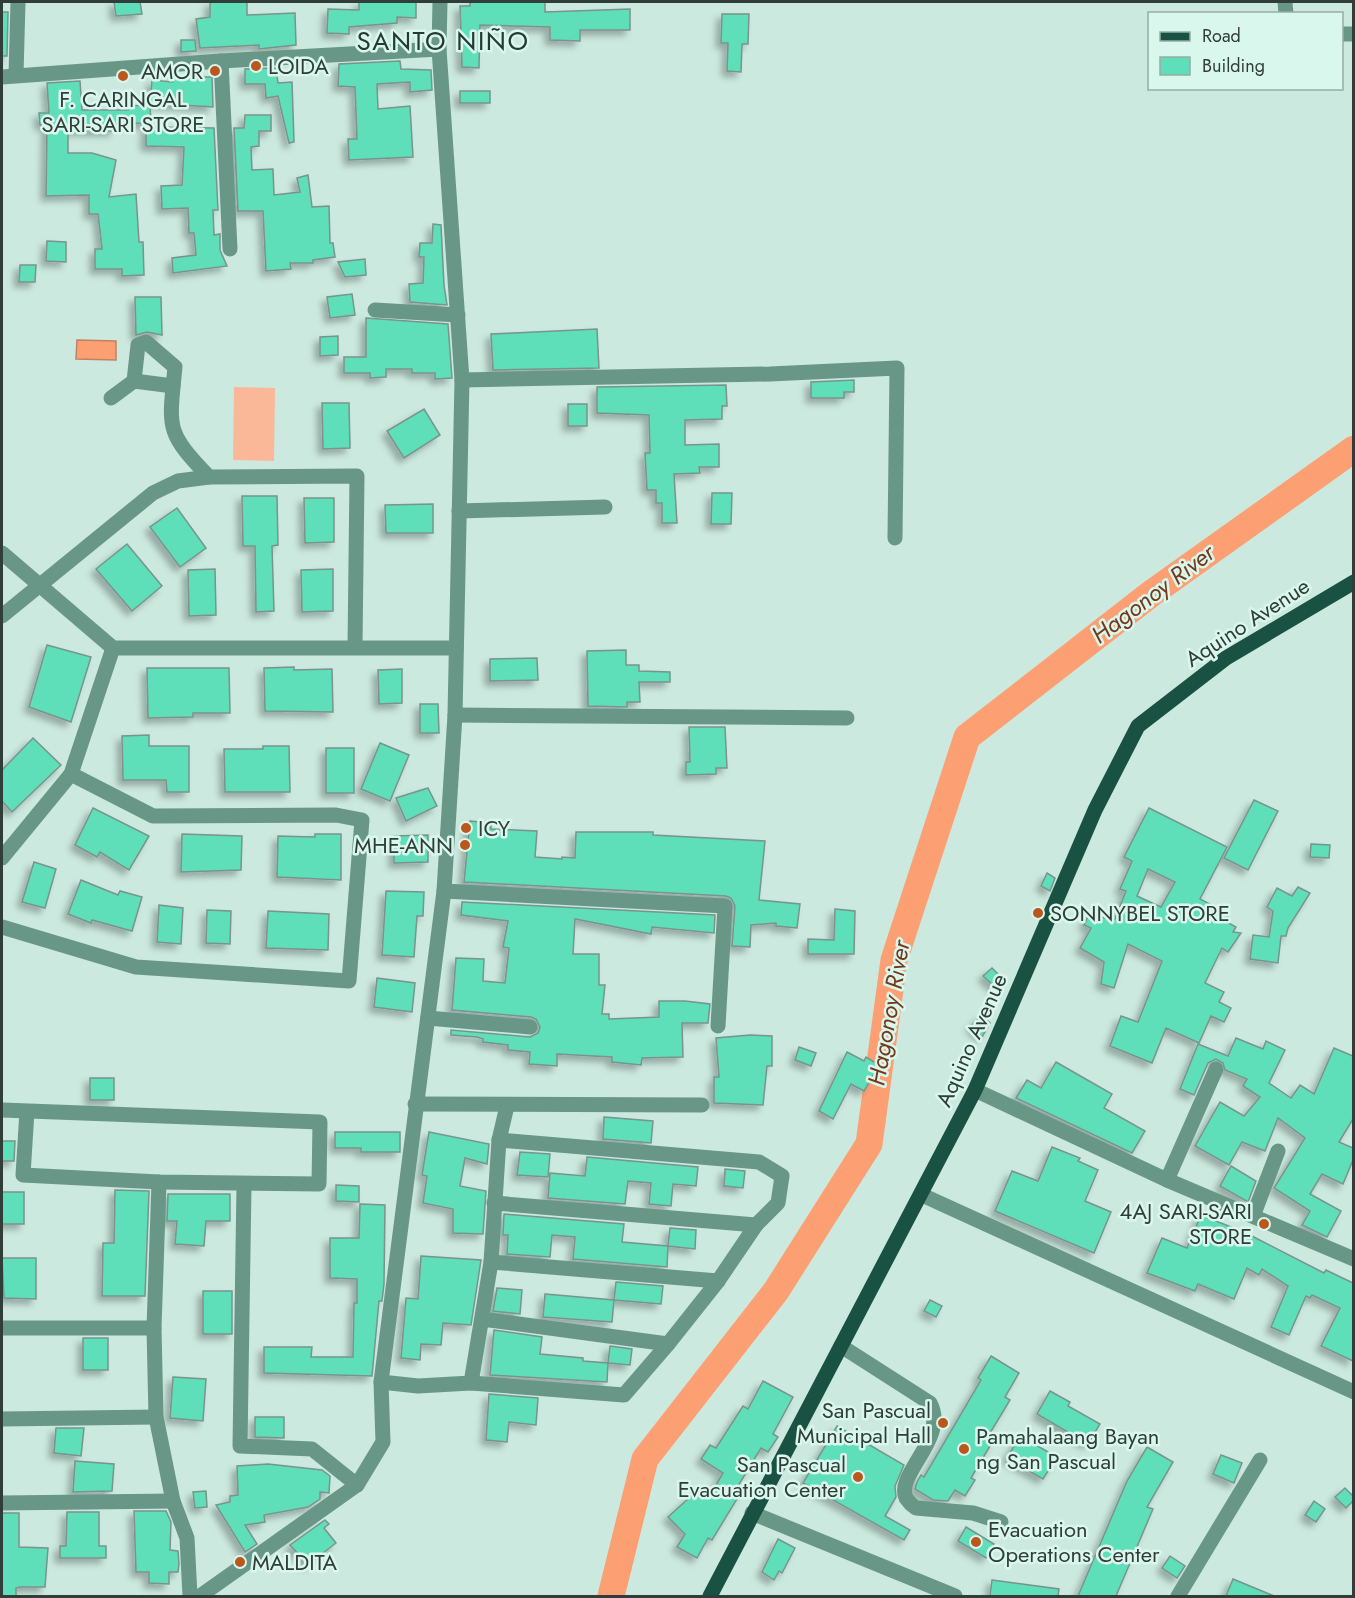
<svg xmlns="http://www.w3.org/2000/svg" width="1355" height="1598" font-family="Jost,sans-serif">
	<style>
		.green { fill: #fab899 }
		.water { fill: #fca074; stroke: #bf8262; stroke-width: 1.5 }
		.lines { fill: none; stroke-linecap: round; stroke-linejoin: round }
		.river { stroke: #fca074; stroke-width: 27 }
		.building { fill: #5edeba; stroke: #79948b; stroke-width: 1.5; fill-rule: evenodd; filter: url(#shadow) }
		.minor { stroke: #689788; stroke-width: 15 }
		.major { stroke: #195142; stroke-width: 15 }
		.poi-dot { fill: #ba571e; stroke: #d9f7ec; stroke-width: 2 }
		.labels { text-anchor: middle; stroke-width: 5; stroke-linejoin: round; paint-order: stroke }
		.poi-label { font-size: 22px; fill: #313d39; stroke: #d9f7ec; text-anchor: start }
		.street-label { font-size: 22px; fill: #313d39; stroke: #d9f7ec }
		.water-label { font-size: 24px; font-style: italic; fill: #74391b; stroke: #d9f7ec }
		.quarter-label { font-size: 26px; letter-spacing: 1.5px; fill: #233b33; stroke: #d9f7ec }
	</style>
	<defs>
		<filter id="shadow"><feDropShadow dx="-5" dy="5" stdDeviation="3" flood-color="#0004"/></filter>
	</defs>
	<rect width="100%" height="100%" fill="#cce9df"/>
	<path class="green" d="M234,387L275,388L274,461L233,460Z"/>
	<path class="water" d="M77,340L116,341V360L76,359Z"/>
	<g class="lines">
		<path class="river" d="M611,1596L645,1459L776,1291L869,1144L894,960L967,737L1152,593L1354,449"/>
	</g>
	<g class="building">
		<path d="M114,2H140L142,14L116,16Z"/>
		<path d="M210,2H247V15L295,13L296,45L259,49V45L200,48L196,19L210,17Z"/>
		<path d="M359,2H416V18L397,17V23L349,27V34L327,33L328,9L359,10Z"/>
		<path d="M470,2H545V12L630,9V30H580V41L550,40V27L480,25L479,68L462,67L460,6H470Z"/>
		<path d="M2,12H8L7,56H2Z"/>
		<path d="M722,14H749L748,44H742L741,72L727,71L728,43H721Z"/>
		<path d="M181,40H195L196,51L181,52Z"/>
		<path d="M400,61L401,69L431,70L432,90L410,92V82L377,84L378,109L410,106L413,157L349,160L348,139H357L355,87L338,86L339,64Z"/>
		<path d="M276,68L278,83L292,82L294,142L289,143L278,96L266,98L265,84H245V69Z"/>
		<path d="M173,77H212L213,107L150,103L152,80L173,82Z"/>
		<path d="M80,81L82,110H128L127,106L150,105L151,123L114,124V131L68,130V153H92L116,160L109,197L136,194L139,242H143L144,275L122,276V269H95V249H102L98,214H89V195L46,196L47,124L40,125L39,113H49L47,83Z"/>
		<rect x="460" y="91" width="30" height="12"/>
		<path d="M245,115H271V131H259V146L251,147L252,170L273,169L274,195L300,192L297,178L308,175L312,207L329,206L330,243H333L335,257L313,260V263H290L291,269L266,271L263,211H238L234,128H244Z"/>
		<path d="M146,127L214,128L218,210H213L214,235L220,234V250L227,266L173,273L172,258L196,255L194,233H189L188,208L162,209L161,186L182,185L184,147L146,146Z"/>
		<path d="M433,224L441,225L444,285L447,305L410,302L409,284L423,283L424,257H419L420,243H432Z"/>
		<path d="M47,241L66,242V262L46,261Z"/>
		<path d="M365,259L366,275L345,277L338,262Z"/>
		<path d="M20,265H36L35,282H19Z"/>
		<path d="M352,294L355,315L330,318L327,297Z"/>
		<path d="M135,297H161L162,335L147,332L136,335Z"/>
		<path d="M366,318L448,324L452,378L435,379V373H412V369H386V377L370,378V373H344V357H366Z"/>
		<path d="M597,329L599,368L493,370L491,334Z"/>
		<path d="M338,336V355L320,356V337Z"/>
		<path d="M854,380V392H844V398H811V382Z"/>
		<path d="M726,385L727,406H722V419L685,420V445L719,444V467H699L700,473L674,474L677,523H662V503H656V490H647L645,453H650L649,415L597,413V387Z"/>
		<path d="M322,403H349L350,448L323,449Z"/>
		<rect x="568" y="404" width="19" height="22"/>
		<path d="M424,409L440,435L404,458L387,431Z"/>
		<path d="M712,493H732L731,524H711Z"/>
		<path d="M242,496H277L278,545L272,546L274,611L256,612L255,546H243Z"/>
		<path d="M304,498H334V542L305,543Z"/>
		<path d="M433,504V533H386L385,505Z"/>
		<path d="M177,508L206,548L180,567L150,527Z"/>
		<path d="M127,544L162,586L132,611L96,569Z"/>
		<path d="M215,569L216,615L189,616L188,570Z"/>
		<path d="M333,569V611L302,612L301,570Z"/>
		<path d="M47,645L91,657L71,722L29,707Z"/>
		<path d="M626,650V665H639V671L670,672V682H639L640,702H627V707L588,706L587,651Z"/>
		<path d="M537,658L538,680L490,681V659Z"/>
		<path d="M294,667V670L332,669L333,712L265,711L264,668Z"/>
		<path d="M147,668H229L230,713H193V717L148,718Z"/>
		<path d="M402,669V703L379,704L378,670Z"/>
		<path d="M420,704H438L439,733H420Z"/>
		<path d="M689,727H725L727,768H716V774L686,775V762H690Z"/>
		<path d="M149,735V746H189V792H167L166,780H123L122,736Z"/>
		<path d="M33,738L61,765L12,812L2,801V770Z"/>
		<path d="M380,743L409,755L390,801L361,789Z"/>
		<path d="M263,746H289L290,792H225L224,749H263Z"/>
		<rect x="326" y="748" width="28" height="45"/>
		<path d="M428,788L437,806L406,821L396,798Z"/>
		<path d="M1254,800L1278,811L1248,870L1224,858Z"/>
		<path d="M93,808L149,836L129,870L100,852L97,857L75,845Z"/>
		<path d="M1149,808L1227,847L1200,899L1229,914L1225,921L1236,927L1233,932L1241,933L1228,952L1222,948L1205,983L1224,992L1219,1002L1231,1008L1224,1022L1211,1016L1199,1043L1166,1028L1152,1063L1110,1046L1121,1016L1138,1022L1162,961L1128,944L1114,988L1101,984L1104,962L1080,948L1091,928L1084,925L1090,912L1112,921L1115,919L1126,891L1120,889L1132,861L1124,857ZM1148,869L1175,882L1161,907L1137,896Z"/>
		<path d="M470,821L491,823V829L537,831L535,857L562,859V857L575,858L576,832H653V835L765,841L759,900L800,904L797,928L776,926V923L751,925L750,947L732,946L735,906L731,898L726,896L464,882Z"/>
		<path d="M182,834L242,836L241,870L181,872Z"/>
		<path d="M315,834H341V880L277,877L278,836L315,837Z"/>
		<path d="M428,835V862L394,863V836Z"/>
		<path d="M1311,844L1330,845L1329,858L1310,857Z"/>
		<path d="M34,862L56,869L45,908L22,902Z"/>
		<path d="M1047,873L1055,878L1050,891L1041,886Z"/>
		<path d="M81,880L118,895L120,891L142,897L132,931L92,920L91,923L68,914Z"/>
		<path d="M1298,887L1310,893L1288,928L1286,936H1281L1278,963L1250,959L1253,935L1269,937L1273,911L1267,907L1277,888L1292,896Z"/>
		<path d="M386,891L424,892L423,916H417L414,957L382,955Z"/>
		<path d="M462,902L715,915L714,933L652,927L651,934L575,919L573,954H599V985H605L602,1014H609V1019L659,1017V1001H685L710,1004L708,1023H682L683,1057L642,1058L641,1065L612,1062V1057L557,1054V1066L529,1064L530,1052L508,1050V1045L483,1042V1039L477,1037L451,1035V1030L530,1037L538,1033L540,1027L536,1019L531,1017L452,1010L456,958L484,959L483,981L505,983L509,948L503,947L508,921L461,915Z"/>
		<path d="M159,905L183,908L181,944L157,942Z"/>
		<path d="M835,909L855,911L854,954H808V939L834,940Z"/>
		<path d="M207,910L231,911L230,944L206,943Z"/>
		<path d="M268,911L329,914L328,950L266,948Z"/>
		<path d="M992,968L1004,980L996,988L983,976Z"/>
		<path d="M377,978L415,983L412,1012L374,1007Z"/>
		<path d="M982,1015L990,1023L982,1037L971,1026Z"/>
		<path d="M750,1035L772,1036V1066H767L763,1105L714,1103V1077H719L716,1038Z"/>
		<path d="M1236,1038L1263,1049L1266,1041L1285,1050L1269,1083L1291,1098L1300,1085L1314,1094L1334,1048L1353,1056V1119L1339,1142L1353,1148V1160L1343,1184L1322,1174L1310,1194L1341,1211L1327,1237L1302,1225L1310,1211L1274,1188L1305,1138L1278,1118L1265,1151L1242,1142L1229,1165L1195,1146L1220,1102L1244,1116L1260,1097L1243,1086L1247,1079L1225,1070L1223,1063L1216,1059L1208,1063L1194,1095L1180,1089L1198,1044L1228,1056Z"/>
		<path d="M799,1047L816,1053L811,1066L795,1060Z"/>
		<path d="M847,1052L864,1061L866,1057L879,1065L864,1091L851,1084L833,1119L819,1111Z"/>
		<path d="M1056,1062L1112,1094L1104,1108L1145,1131L1132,1153L1016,1098L1027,1080L1041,1088Z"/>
		<rect x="90" y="1078" width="24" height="22"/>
		<path d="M604,1117L653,1121L651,1143L603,1139Z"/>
		<path d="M335,1132H400V1152H361V1148H335Z"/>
		<path d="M429,1132L489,1144L487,1164L465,1158L460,1186L486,1191L483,1234L453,1233V1209L423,1203L427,1176L422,1175Z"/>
		<path d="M2,1141H15L14,1161H2Z"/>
		<path d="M1052,1147L1080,1158L1078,1161L1098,1170L1085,1201L1111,1212L1094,1253L995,1211L1012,1171L1038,1181Z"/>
		<path d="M520,1152L550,1154L548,1177L517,1175Z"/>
		<path d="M587,1157L698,1167L696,1186L673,1184L671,1206L649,1204L651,1183L628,1181L625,1204L548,1198L550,1173L585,1176Z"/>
		<path d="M1231,1166L1256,1181L1248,1202L1220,1186Z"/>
		<path d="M725,1169L745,1171L743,1188L724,1186Z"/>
		<path d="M336,1185L359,1186V1202L336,1201Z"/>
		<path d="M115,1190L149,1191L145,1296H102L103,1243H114Z"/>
		<rect x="2" y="1192" width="22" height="32"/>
		<path d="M168,1194H230V1221H206L204,1246L175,1244L177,1221H167Z"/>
		<path d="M360,1204L385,1205L384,1284L382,1301H379L372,1376L264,1373V1347H312L311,1357H353L354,1303H357V1279L330,1278V1238H359Z"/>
		<path d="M504,1214L624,1224L622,1242L668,1246L667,1267L573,1259L575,1237L552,1235L550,1257L507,1254L508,1235H503Z"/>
		<path d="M1201,1215L1246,1233L1324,1273L1326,1270L1353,1283V1361L1321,1346L1340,1308L1312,1295L1310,1298L1306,1296L1289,1335L1271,1327L1288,1286L1262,1269L1259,1275L1247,1268L1234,1299L1198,1284L1195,1291L1147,1273L1162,1238L1187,1248Z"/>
		<path d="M670,1228L696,1230L695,1249L668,1246Z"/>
		<path d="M421,1256L481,1260L471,1325L443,1323L441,1345L421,1344L420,1360L401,1358L406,1298L418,1299Z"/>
		<path d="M2,1258H36V1299L4,1298Z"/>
		<path d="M616,1282L663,1286L661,1304L614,1300Z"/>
		<path d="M497,1288L522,1290L520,1314L493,1311Z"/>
		<rect x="203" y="1291" width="29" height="43"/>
		<path d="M545,1294L614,1300L612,1322L543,1317Z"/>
		<path d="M930,1300L942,1306L936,1317L924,1311Z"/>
		<path d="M494,1330L542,1337L540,1354L583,1358V1361L608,1363L607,1382L490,1375Z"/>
		<rect x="83" y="1338" width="25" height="32"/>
		<path d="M610,1346L632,1349L630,1365L608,1363Z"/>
		<path d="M991,1356L1019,1373L1005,1397L1010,1400L987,1438L993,1441L971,1478L975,1480L965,1496L955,1490L948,1501L933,1500L915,1489L917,1482L921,1475L924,1477L981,1380L978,1378Z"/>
		<path d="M173,1377L206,1379L203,1421L170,1418Z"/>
		<path d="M763,1381L793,1397L773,1434L778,1437L768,1452L761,1448L738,1486L743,1489L712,1540L708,1538L697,1558L677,1547L685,1534L668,1517L700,1488L709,1497L723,1473L701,1459L710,1445L716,1448L743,1406L748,1409Z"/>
		<path d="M1050,1391L1070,1402L1068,1406L1100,1424L1088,1444L1037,1414Z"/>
		<path d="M489,1394L538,1398L536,1425L509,1422L507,1442L486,1440Z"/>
		<path d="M255,1417H284V1438L255,1437Z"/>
		<path d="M837,1426L904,1465L895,1486L896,1497L885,1516L910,1530L904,1540L803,1483Z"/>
		<path d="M56,1428H84L81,1456L54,1453Z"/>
		<path d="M1020,1436L1057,1457L1043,1479L1007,1458Z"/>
		<path d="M1147,1447L1173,1462L1147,1507L1153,1509L1116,1596H1078L1127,1481Z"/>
		<path d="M1221,1455L1242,1463L1234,1483L1213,1474Z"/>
		<path d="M75,1461L114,1464L112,1491L73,1492Z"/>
		<path d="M268,1464L322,1470L330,1476L329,1493L320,1492V1499L308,1507L264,1515L265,1522L245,1525L257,1544L245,1552L216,1505L230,1502V1496L238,1495L237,1466Z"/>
		<path d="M1345,1488L1353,1496V1501L1346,1508L1335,1497Z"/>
		<path d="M206,1491L207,1507L195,1508L193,1492Z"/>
		<path d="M1314,1501L1325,1509L1316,1522L1305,1515Z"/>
		<path d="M134,1511H166L171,1522L170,1550L178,1551L179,1564L178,1572H169V1584L149,1583V1572H136Z"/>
		<path d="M67,1512H99V1546H106V1558H60V1546H66Z"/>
		<path d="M2,1513H19V1547L48,1548L45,1587H20L16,1588V1596H2Z"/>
		<path d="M325,1520L329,1524L324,1528L336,1543L308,1565L290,1545Z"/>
		<path d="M966,1527L994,1544L986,1558L958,1541Z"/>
		<path d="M778,1539L795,1548L782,1573L779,1571L774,1580L762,1572Z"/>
		<path d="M1170,1556L1185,1566L1177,1578L1162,1568Z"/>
		<path d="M1233,1579L1274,1596H1226Z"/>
		<path d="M992,1580L1059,1589L1058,1596H990Z"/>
	</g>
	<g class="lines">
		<g class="minor">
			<path d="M1285,2L1286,14"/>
			<path d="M1342,34H1354"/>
			<path d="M221,61L230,249"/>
			<path d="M16,75L18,2"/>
			<path d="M2,77L221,61L439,49"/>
			<path d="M375,310L458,315"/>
			<path d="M462,380L770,374L897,368L895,538"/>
			<path d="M134,381L138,345L146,342L175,367C169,429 165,431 209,477"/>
			<path d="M111,398L134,381L173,386"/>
			<path d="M459,511L605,507"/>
			<path d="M2,553L113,648H456"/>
			<path d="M2,616L153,493L178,481L209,477L357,476L355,647"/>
			<path d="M455,715L847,718"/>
			<path d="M2,858L71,774L113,648"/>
			<path d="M444,891L725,906L718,1026"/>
			<path d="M2,927L136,967L349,981L362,820L336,815L153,816L71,774"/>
			<path d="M428,1018L530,1027"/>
			<path d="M975,1090L1167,1180L1354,1259"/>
			<path d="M415,1104L702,1105"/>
			<path d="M2,1110L320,1122L319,1184L159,1182L23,1175L27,1111"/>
			<path d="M499,1140L507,1106"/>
			<path d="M1167,1180L1216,1069"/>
			<path d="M159,1182L154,1328L156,1417L173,1501L187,1538L190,1596"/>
			<path d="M244,1185L240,1446L312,1449L357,1485"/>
			<path d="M922,1195L1354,1392"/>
			<path d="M494,1203L756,1225"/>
			<path d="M1253,1216L1278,1151"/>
			<path d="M491,1262L718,1281"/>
			<path d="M2,1328H154"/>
			<path d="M841,1346L930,1403C949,1438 895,1474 906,1498C908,1501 913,1506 916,1508L973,1513L1001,1522"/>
			<path d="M381,1382L418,1386L471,1383L491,1262L499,1140L759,1162L782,1176L778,1203L756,1225L718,1281L668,1344"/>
			<path d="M471,1383L624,1395L668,1344L482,1319"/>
			<path d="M2,1419L156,1417"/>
			<path d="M2,1503L173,1501"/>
			<path d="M752,1513L955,1596"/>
			<path d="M200,1596L357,1485L383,1442L381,1382L444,891L455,715L462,380L439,49L440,2"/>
			<path d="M1178,1596L1260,1460"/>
		</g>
		<path class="major" d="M710,1596L975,1090L1095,810L1138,726L1226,658L1354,582"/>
	</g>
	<g class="poi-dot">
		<circle cx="256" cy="66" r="6"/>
		<circle cx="215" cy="71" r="6"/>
		<circle cx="123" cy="76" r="6"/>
		<circle cx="466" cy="828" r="6"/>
		<circle cx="465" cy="845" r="6"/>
		<circle cx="1038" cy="913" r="6"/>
		<circle cx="1264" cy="1224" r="6"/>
		<circle cx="943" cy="1423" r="6"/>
		<circle cx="964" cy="1449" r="6"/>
		<circle cx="858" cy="1477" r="6"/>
		<circle cx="976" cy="1542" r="6"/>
		<circle cx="240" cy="1562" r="6"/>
	</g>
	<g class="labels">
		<g class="poi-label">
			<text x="268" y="74">LOIDA</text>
			<text x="203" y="79" text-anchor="end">AMOR</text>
			<text x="123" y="107" text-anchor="middle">F. CARINGAL<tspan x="123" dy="25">SARI-SARI STORE</tspan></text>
			<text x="478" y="836">ICY</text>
			<text x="453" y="853" text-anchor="end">MHE-ANN</text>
			<text x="1050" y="921">SONNYBEL STORE</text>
			<text x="1252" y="1219" text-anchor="end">4AJ SARI-SARI<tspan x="1252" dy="25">STORE</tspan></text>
			<text x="931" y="1418" text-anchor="end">San Pascual<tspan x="931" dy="25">Municipal Hall</tspan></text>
			<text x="976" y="1444">Pamahalaang Bayan<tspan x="976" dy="25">ng San Pascual</tspan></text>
			<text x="846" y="1472" text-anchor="end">San Pascual<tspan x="846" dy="25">Evacuation Center</tspan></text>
			<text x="988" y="1537">Evacuation<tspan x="988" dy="25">Operations Center</tspan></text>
			<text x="252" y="1570">MALDITA</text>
		</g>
		<g class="street-label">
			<text transform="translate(1247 622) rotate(-33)" y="8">Aquino Avenue</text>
			<text transform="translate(971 1040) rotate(-66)" y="8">Aquino Avenue</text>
		</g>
		<g class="water-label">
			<text transform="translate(1153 594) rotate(-37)" y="8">Hagonoy River</text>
			<text transform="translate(889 1013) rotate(-80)" y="8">Hagonoy River</text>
		</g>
		<g class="quarter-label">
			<text x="443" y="50">SANTO NIÑO</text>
		</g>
	</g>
	<rect width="1355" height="1598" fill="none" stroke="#313d39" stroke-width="6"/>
	<rect x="1148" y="12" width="195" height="78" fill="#d9f7ec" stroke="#96ada4" stroke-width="1.5"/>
	<rect x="1160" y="32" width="30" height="9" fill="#195142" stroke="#96ada4" stroke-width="1.5"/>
	<text x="1202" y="42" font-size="18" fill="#313d39">Road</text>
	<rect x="1160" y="57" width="30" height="18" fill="#5edeba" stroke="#96ada4" stroke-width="1.5"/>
	<text x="1202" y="72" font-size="18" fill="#313d39">Building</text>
</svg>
